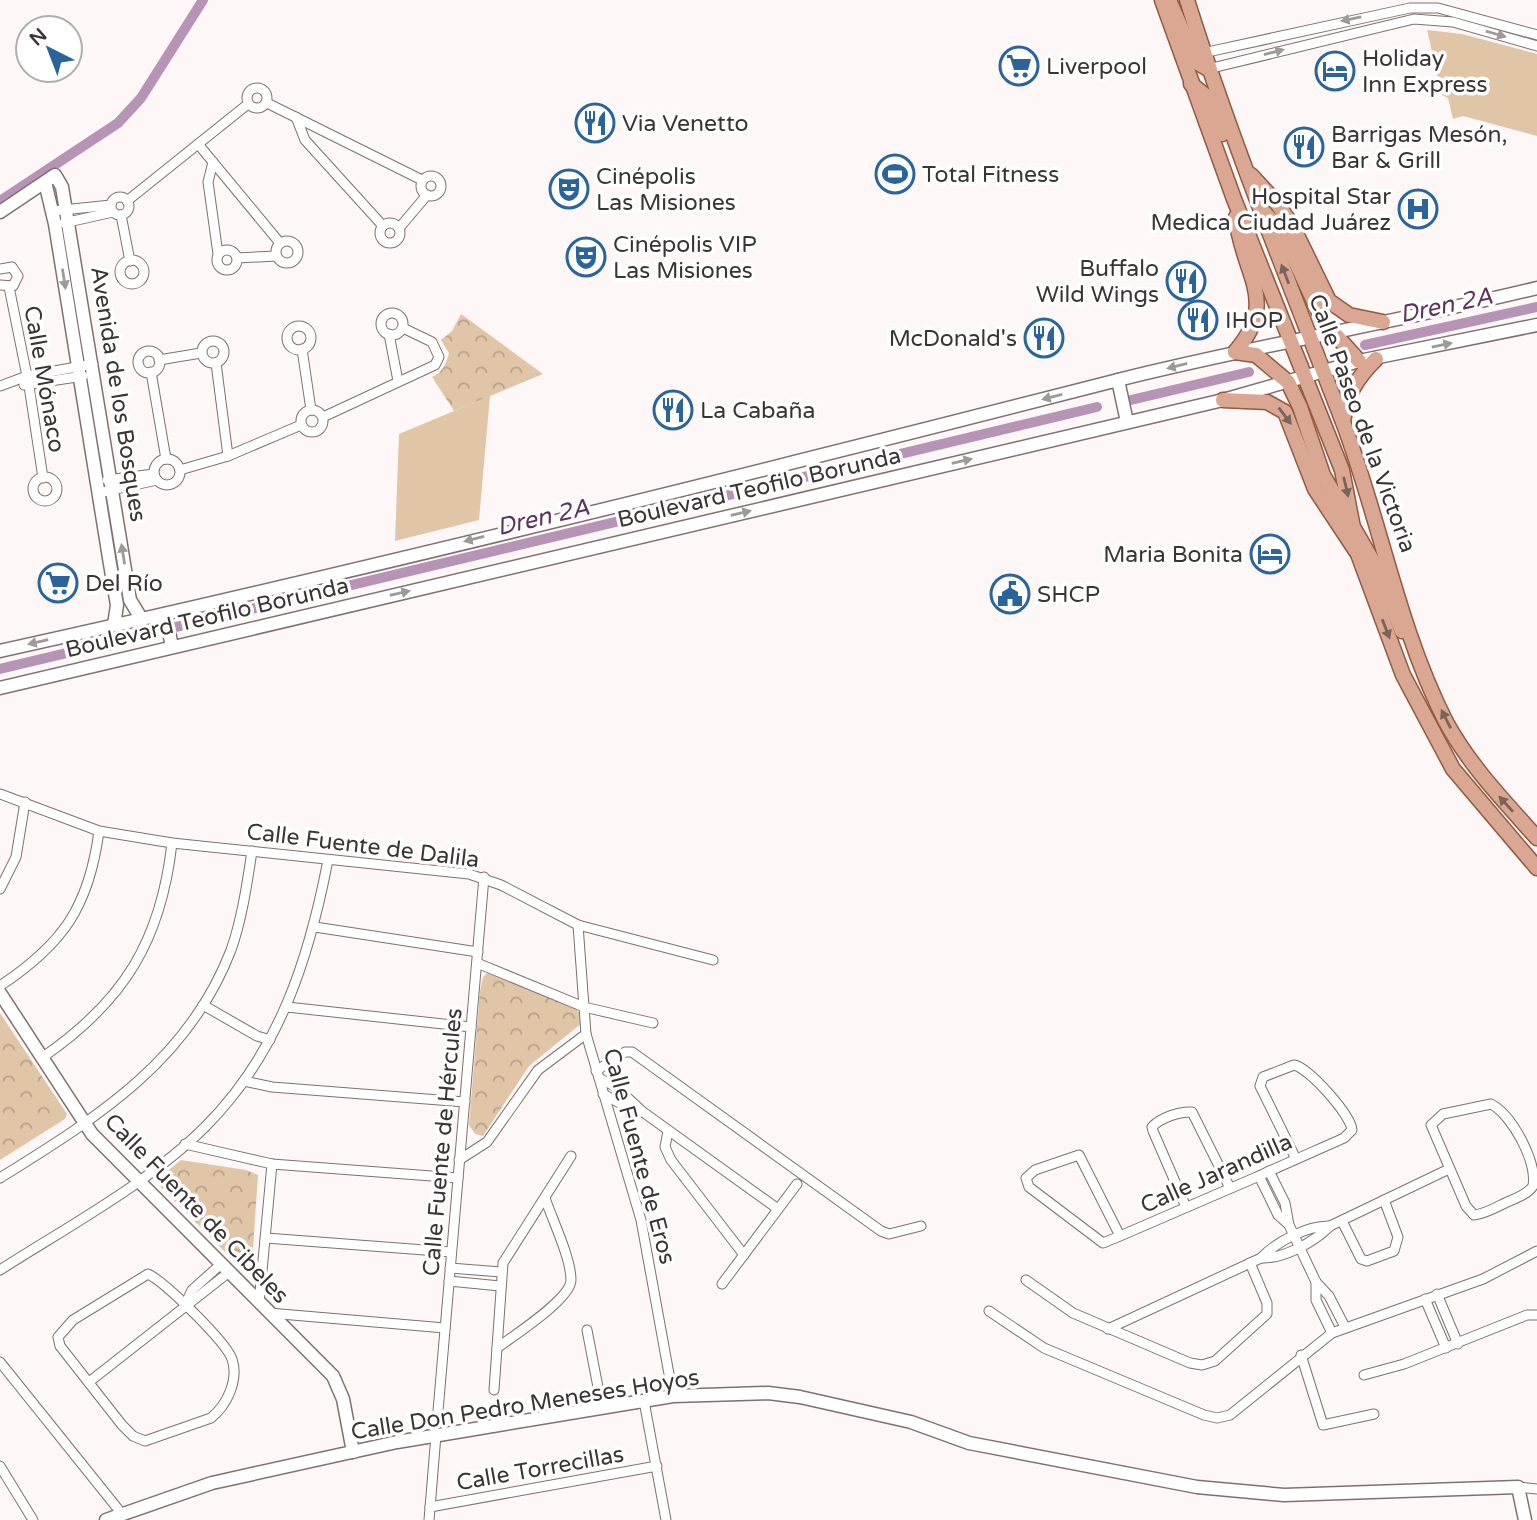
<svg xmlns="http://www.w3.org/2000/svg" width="1537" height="1520" font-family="'Varela Round',sans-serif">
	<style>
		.grass { fill: #e0c5a7 }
		.forest { fill: url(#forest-crowns) }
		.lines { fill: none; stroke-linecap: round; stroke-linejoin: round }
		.canal { stroke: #b794b5; stroke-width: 10 }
		.minor-casing { stroke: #807070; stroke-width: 11 }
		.tertiary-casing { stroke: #807070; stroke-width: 15 }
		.secondary-casing { stroke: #807070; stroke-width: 15 }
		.primary-casing { stroke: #925a42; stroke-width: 17 }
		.minor { stroke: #fff; stroke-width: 9 }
		.tertiary { stroke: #fff; stroke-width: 12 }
		.secondary { stroke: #fff; stroke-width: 12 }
		.primary { stroke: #daa892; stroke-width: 14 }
		.oneway { fill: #9d9a9a }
		.oneway2 { fill: #7b625a }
		.labels { text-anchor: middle; stroke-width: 7; stroke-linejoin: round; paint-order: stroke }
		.poi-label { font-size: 23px; fill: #3b3434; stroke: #fff; text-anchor: start }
		.street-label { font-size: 23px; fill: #3b3434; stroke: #fff }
		.water-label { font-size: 24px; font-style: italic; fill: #5f315e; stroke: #fff }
	</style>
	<defs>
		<pattern id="forest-crowns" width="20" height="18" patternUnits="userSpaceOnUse" patternTransform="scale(1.75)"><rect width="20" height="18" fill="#e0c5a7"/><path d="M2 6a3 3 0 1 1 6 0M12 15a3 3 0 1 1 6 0" fill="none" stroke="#b7a189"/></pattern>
	</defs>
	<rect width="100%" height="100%" fill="#fef7f7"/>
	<g class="grass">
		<path d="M1427,30L1462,34L1537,54V136L1463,116L1453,119L1448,98L1442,95Z"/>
		<path d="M490,396L479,520L395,541L399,434Z"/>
	</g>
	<g class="forest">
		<path d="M461,314L543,374L454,411L432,377C443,372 446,364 449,353L441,340L452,331Z"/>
		<path d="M487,973L575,1008L581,1015L582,1023L529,1066L483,1136L475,1134L469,1125L480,991L483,977Z"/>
		<path d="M0,1013L67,1114L65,1119L0,1160Z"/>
		<path d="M181,1160L246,1170L258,1175L252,1264L249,1269L240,1267L159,1185V1178Z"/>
	</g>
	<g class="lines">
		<g class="canal">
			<path d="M0,201L118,123L141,98L203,0"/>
			<path d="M1365,345L1537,307"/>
			<path d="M1131,400L1249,372"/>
			<path d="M0,669L1097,407"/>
		</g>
		<defs>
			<g id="minor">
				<path d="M1203,53L1410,8H1438L1537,35"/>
				<path d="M1208,69L1414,19L1453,22L1537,46"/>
				<circle cx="257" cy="98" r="10"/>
				<path d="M267,103L422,180"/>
				<path d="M296,117L305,140L383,226"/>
				<path d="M198,144L280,243"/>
				<path d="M213,162L208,182L218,254"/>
				<circle cx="431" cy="186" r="10"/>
				<circle cx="120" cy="206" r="9"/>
				<path d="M127,201L248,104"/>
				<path d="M53,211L111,205"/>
				<path d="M121,215L130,261"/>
				<circle cx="390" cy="233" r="10"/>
				<path d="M64,223L113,212"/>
				<path d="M400,227L427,195"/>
				<circle cx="287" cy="252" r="11"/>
				<circle cx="227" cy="260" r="10"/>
				<path d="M237,258L276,256"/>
				<circle cx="132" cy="272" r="12"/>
				<path d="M0,269L12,267L18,276L13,286L0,285"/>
				<path d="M9,287L29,386L43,478"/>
				<circle cx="392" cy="324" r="11"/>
				<circle cx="299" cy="338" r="12"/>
				<path d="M389,334L398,381"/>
				<circle cx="213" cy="352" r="11"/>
				<path d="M302,349L311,410"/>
				<circle cx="149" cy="362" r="11"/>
				<path d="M159,360L201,353"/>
				<path d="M216,363L228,456"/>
				<path d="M151,372L166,459"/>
				<path d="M24,385L83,376"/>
				<path d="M0,386L27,376L93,364"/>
				<circle cx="312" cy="421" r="11"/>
				<path d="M323,417L435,365L439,357L432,342L403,328"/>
				<circle cx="167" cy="472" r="13"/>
				<path d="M180,470L228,456L301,425"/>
				<circle cx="45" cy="489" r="12"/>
				<path d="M107,480L154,474"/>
				<path d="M98,493L157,480"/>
				<path d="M0,794L99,831L172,843L469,874L501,885L578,925L713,960"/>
				<path d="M0,889L16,857L25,802"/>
				<path d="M578,925L586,1034L641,1220L673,1396"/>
				<path d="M315,927L478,952"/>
				<path d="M477,963L584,1007L653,1023"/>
				<path d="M0,986C63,944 89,907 99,831"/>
				<path d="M203,1005L257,1036L270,1040"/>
				<path d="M287,1007L471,1027"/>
				<path d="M43,1057C124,1001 161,941 172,843"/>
				<path d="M596,1071L625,1052H632L881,1231L889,1234L921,1226"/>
				<path d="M599,1078L616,1087L643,1112L778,1209"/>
				<path d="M244,1081L272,1087L465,1102"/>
				<path d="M603,1094L634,1111L643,1112"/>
				<path d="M1491,1104C1512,1115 1537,1161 1533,1186C1527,1195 1514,1199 1505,1203C1495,1208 1485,1214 1474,1215L1466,1206L1431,1125L1443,1114Z"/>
				<path d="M668,1131L665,1147L671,1160L744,1255"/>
				<path d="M185,1144L272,1164L458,1178"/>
				<path d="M459,1160L487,1142L538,1070L586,1034"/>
				<path d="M1269,1171L1285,1203L1289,1225L1316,1282L1329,1296L1345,1327"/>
				<path d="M1259,1176L1278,1215L1289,1225"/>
				<path d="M0,1178C96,1118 188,1062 231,950C242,919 247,884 252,851"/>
				<path d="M1186,1207L1153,1131L1152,1127C1160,1118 1180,1111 1192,1112L1230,1188"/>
				<path d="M1342,1221L1361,1259L1367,1261L1394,1251L1398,1237L1384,1200"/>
				<path d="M1120,1236L1079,1155L1035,1170L1026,1178L1029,1187L1103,1243L1120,1236L1259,1176C1287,1163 1315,1151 1344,1138L1352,1130C1351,1115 1309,1068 1294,1065L1263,1077L1260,1086L1296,1159"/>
				<path d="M266,1238L451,1252"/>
				<path d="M1261,1258C1284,1259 1314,1242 1330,1226L1449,1169"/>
				<path d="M450,1268L501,1272"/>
				<path d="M0,1270C67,1227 149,1183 205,1127C279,1053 309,959 328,860"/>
				<path d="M148,1274C165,1282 226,1342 232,1359C239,1380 227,1405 211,1418L145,1441L133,1436L122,1425L60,1346L58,1337L73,1320Z"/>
				<path d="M1026,1280L1073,1313L1190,1363L1202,1365L1215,1361L1267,1314V1303L1250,1263"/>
				<path d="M449,1281L500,1286"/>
				<path d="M1316,1282V1300L1332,1333"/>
				<path d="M722,1284L797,1184"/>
				<path d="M1437,1294L1458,1344"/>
				<path d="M1425,1299L1446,1348"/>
				<path d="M259,1303L272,1164"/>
				<path d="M185,1305L192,1290L220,1265"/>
				<path d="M989,1311L1044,1348L1204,1415L1217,1418L1230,1415L1332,1333L1483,1279L1537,1251"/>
				<path d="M269,1313L445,1328"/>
				<path d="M1108,1329L1261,1258C1276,1242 1308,1225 1330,1226"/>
				<path d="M587,1330L602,1408"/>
				<path d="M497,1348C513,1336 571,1299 571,1280C571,1258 552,1219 545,1198"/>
				<path d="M1301,1355L1323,1425L1374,1414"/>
				<path d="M0,1362L122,1514"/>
				<path d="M1364,1375L1404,1364L1527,1315H1537"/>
				<path d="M89,1382L228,1273"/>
				<path d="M494,1390L503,1263L571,1156"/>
				<path d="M644,1401L666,1520"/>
				<path d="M438,1411L484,877"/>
				<path d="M0,1466L33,1520"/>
				<path d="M1518,1487L1537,1489"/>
				<path d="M430,1507L657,1466"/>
				<path d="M429,1520L436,1435"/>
			</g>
			<g id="tertiary">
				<path d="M45,182L55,224L110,564L117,605L114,625"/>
				<path d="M0,212L55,175L62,187L130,600L141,618"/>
				<path d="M0,993L92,1134L333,1376L343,1399L353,1452"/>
				<path d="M106,1520L212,1483L397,1442L673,1396L768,1393L800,1397L911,1422L969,1443L1197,1487L1284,1495L1518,1487L1525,1520"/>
			</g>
			<g id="secondary">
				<path d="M1118,380L1127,422"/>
				<path d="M165,614L172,646"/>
				<path d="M0,651C374,568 747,475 1118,380C1257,345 1398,322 1537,288"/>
				<path d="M0,688L1223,400L1359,361L1537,325"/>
			</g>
			<g id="primary">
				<path d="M1162,0L1234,199L1342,470L1358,554L1403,675L1453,769L1537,868"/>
				<path d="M1169,0L1196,62L1208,69"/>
				<path d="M1187,0C1232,143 1289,282 1343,422C1380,520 1398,628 1446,722C1470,766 1504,801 1537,838"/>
				<path d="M1191,84L1206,96L1222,134"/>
				<path d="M1251,175L1276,202L1292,225L1329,301L1349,315L1383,322"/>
				<path d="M1262,210L1282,232L1323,321L1359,361"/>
				<path d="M1235,352L1256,355L1288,382L1300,407L1323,475L1375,565L1402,631"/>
				<path d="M1235,352C1280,300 1242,275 1236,217"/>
				<path d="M1223,400L1267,402L1285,412L1315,489L1356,551"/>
				<path d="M1343,422C1347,394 1356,379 1376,359"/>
			</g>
		</defs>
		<use href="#minor" class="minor-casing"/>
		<use href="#tertiary" class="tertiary-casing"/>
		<use href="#secondary" class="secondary-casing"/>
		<use href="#primary" class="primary-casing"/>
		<use href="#minor" class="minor"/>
		<use href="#tertiary" class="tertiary"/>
		<use href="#secondary" class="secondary"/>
		<use href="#primary" class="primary"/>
	</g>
	<defs><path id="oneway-solid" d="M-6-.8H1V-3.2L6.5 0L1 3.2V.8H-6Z" transform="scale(1.75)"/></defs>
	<g class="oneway">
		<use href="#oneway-solid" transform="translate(1351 19) rotate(168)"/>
		<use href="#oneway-solid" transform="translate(1496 34) rotate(16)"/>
		<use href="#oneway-solid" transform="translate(1274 52) rotate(-14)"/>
		<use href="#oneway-solid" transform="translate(64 279) rotate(81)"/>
		<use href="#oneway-solid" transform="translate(1442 345) rotate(-12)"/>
		<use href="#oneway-solid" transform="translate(1177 366) rotate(166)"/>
		<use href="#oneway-solid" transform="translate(1052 397) rotate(166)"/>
		<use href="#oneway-solid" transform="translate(962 461) rotate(-13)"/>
		<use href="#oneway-solid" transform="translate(741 513) rotate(-13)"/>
		<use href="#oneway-solid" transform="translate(474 539) rotate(166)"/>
		<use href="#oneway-solid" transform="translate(123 554) rotate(-99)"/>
		<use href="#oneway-solid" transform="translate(400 593) rotate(-13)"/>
		<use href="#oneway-solid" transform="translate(38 642) rotate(167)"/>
	</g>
	<g class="oneway2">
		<use href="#oneway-solid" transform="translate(1285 274) rotate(-111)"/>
		<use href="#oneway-solid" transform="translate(1285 416) rotate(53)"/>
		<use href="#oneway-solid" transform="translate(1346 487) rotate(77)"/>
		<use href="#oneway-solid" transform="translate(1386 629) rotate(69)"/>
		<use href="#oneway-solid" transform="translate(1446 719) rotate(-117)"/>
		<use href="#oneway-solid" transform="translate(1506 804) rotate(-132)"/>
	</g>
	<defs>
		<symbol id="supermarket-ring" viewBox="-11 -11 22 22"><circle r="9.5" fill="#fff" stroke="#2b639b" stroke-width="1.5"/><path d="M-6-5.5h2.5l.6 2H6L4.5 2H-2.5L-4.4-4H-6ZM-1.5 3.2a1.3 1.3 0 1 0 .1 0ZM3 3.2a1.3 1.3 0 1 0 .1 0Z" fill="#2b639b"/></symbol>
		<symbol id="hotel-ring" viewBox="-11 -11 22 22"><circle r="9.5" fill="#fff" stroke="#2b639b" stroke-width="1.5"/><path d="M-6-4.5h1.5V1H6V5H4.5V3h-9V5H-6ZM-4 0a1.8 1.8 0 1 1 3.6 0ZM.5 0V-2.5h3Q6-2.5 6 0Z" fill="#2b639b"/></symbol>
		<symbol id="restaurant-ring" viewBox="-11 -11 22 22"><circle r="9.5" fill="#fff" stroke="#2b639b" stroke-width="1.5"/><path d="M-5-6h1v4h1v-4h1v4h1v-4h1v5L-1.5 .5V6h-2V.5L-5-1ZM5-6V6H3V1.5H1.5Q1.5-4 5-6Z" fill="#2b639b"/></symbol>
		<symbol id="stadium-ring" viewBox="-11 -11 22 22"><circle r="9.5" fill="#fff" stroke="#2b639b" stroke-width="1.5"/><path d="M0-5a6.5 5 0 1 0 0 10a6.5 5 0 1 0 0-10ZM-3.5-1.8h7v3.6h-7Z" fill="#2b639b"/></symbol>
		<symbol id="theatre-ring" viewBox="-11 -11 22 22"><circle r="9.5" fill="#fff" stroke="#2b639b" stroke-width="1.5"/><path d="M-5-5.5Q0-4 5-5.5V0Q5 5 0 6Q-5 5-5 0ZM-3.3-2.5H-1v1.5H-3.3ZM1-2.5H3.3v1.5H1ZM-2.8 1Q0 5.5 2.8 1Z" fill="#2b639b"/></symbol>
		<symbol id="hospital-ring" viewBox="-11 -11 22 22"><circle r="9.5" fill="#fff" stroke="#2b639b" stroke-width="1.5"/><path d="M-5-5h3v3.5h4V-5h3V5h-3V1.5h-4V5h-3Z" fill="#2b639b"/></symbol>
		<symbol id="civic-ring" viewBox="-11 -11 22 22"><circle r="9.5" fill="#fff" stroke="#2b639b" stroke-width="1.5"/><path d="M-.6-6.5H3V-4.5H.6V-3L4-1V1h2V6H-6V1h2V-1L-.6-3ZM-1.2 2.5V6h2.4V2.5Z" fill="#2b639b"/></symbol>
	</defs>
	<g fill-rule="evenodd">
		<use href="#supermarket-ring" x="997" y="44" width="44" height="44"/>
		<use href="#hotel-ring" x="1313" y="49" width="44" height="44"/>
		<use href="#restaurant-ring" x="573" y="101" width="44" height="44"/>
		<use href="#restaurant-ring" x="1282" y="125" width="44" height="44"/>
		<use href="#stadium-ring" x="873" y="152" width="44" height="44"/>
		<use href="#theatre-ring" x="547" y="167" width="44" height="44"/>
		<use href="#hospital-ring" x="1396" y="187" width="44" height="44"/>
		<use href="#theatre-ring" x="564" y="235" width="44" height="44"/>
		<use href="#restaurant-ring" x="1164" y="259" width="44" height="44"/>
		<use href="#restaurant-ring" x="1176" y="298" width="44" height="44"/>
		<use href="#restaurant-ring" x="1022" y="316" width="44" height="44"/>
		<use href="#restaurant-ring" x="651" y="388" width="44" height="44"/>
		<use href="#hotel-ring" x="1248" y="532" width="44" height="44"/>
		<use href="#supermarket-ring" x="36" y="561" width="44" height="44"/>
		<use href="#civic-ring" x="988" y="572" width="44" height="44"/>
	</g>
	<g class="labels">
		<g class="poi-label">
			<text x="1362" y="66">Holiday<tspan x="1362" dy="26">Inn Express</tspan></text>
			<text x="1046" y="74">Liverpool</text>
			<text x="622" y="131">Via Venetto</text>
			<text x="1331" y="142">Barrigas Mesón,<tspan x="1331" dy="26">Bar &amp; Grill</tspan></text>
			<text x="922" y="182">Total Fitness</text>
			<text x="596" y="184">Cinépolis<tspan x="596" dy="26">Las Misiones</tspan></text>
			<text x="1391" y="204" text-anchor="end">Hospital Star<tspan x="1391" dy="26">Medica Ciudad Juárez</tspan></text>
			<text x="613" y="252">Cinépolis VIP<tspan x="613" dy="26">Las Misiones</tspan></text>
			<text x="1159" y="276" text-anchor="end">Buffalo<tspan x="1159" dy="26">Wild Wings</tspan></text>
			<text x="1225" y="328">IHOP</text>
			<text x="1017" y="346" text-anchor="end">McDonald's</text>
			<text x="700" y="418">La Cabaña</text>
			<text x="1243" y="562" text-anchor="end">Maria Bonita</text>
			<text x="85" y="591">Del Río</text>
			<text x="1037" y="602">SHCP</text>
		</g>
		<g class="street-label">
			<text transform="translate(45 379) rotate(80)" y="8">Calle Mónaco</text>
			<text transform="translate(119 394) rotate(81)" y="8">Avenida de los Bosques</text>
			<text transform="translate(1363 423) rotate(70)" y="8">Calle Paseo de la Victoria</text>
			<text transform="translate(759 487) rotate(-13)" y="8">Boulevard Teofilo Borunda</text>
			<text transform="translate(207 617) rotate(-13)" y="8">Boulevard Teofilo Borunda</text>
			<text transform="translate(363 845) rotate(7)" y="8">Calle Fuente de Dalila</text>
			<text transform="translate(442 1142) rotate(-85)" y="8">Calle Fuente de Hércules</text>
			<text transform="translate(640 1156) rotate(75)" y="8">Calle Fuente de Eros</text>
			<text transform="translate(1216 1173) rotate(-24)" y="8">Calle Jarandilla</text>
			<text transform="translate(197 1208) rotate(46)" y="8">Calle Fuente de Cibeles</text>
			<text transform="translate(525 1404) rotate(-9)" y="8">Calle Don Pedro Meneses Hoyos</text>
			<text transform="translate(540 1468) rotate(-10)" y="8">Calle Torrecillas</text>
		</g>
		<g class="water-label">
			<text transform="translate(1446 305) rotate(-12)" y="8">Dren 2A</text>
			<text transform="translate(543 517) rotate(-13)" y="8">Dren 2A</text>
		</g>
	</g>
	<g transform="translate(49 49) rotate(318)"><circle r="33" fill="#ffffff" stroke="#b1aeae" stroke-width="2"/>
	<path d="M0-5L12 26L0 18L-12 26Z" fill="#2b639b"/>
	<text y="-10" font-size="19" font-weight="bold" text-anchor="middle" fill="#3b3434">N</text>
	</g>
</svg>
